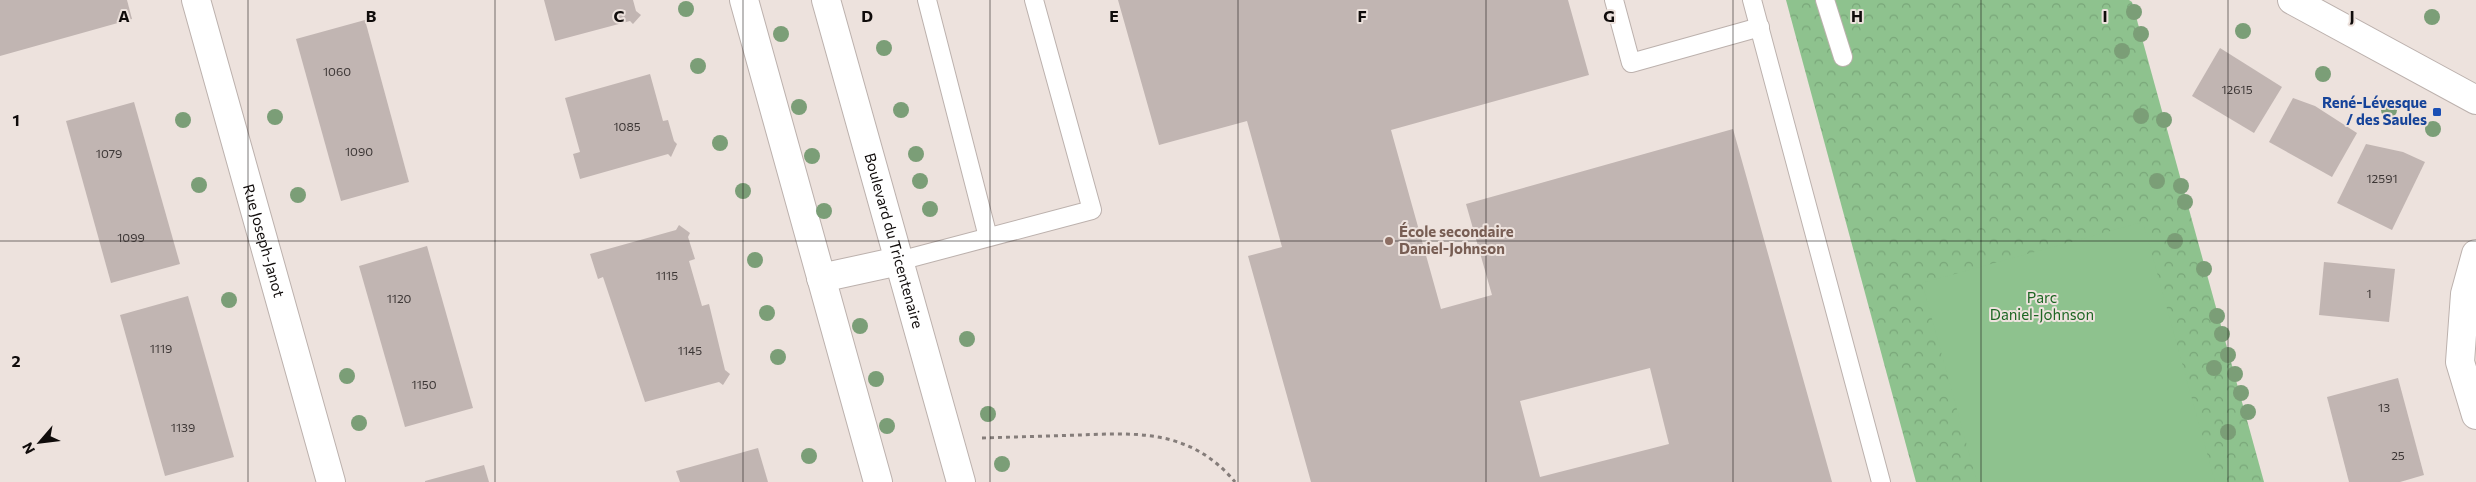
<svg xmlns="http://www.w3.org/2000/svg" width="2476" height="482" font-family="Commissioner,sans-serif">
	<style>
		.park { fill: url(#park-crowns) }
		.pitch { fill: #8ec28e }
		.building { fill: #c1b5b2; fill-rule: evenodd }
		.lines { fill: none; stroke-linecap: round; stroke-linejoin: round }
		.service-casing { stroke: #bcb1ad; stroke-width: 20 }
		.minor-casing { stroke: #bcb1ad; stroke-width: 30 }
		.tertiary-casing { stroke: #bcb1ad; stroke-width: 30 }
		.path { stroke: #857d7a; stroke-width: 3; stroke-dasharray: 4 4; stroke-linecap: butt }
		.service { stroke: #fff; stroke-width: 18 }
		.minor { stroke: #fff; stroke-width: 28 }
		.tertiary { stroke: #fff; stroke-width: 28 }
		.tree { fill: #7b9e77 }
		.grid { fill: none; stroke: #100c0b; stroke-width: 1; stroke-opacity: 0.55 }
		.transit-dot { fill: #1a4fb4; stroke: #ede2dd; stroke-width: 2 }
		.education-dot { fill: #8d6e63; stroke: #ede2dd; stroke-width: 2 }
		.labels { text-anchor: middle; stroke-width: 4; stroke-linejoin: round; paint-order: stroke }
		.number-label { font-size: 12px; fill: #3c3635 }
		.transit-label { font-size: 15px; font-weight: bold; fill: #164399; stroke: #ede2dd; text-anchor: end }
		.education-label { font-size: 15px; font-weight: bold; fill: #785e54; stroke: #ede2dd; text-anchor: start }
		.street-label { font-size: 15px; fill: #100c0b; stroke: #ede2dd }
		.park-label { font-size: 15px; fill: #1d6623; stroke: #ede2dd }
		.grid-label { font-size: 16px; text-anchor: middle; font-weight: bold; fill: #100c0b; stroke: #ede2dd; stroke-width: 4; stroke-linejoin: round; paint-order: stroke }
	</style>
	<defs>
		<pattern id="park-crowns" width="20" height="18" patternUnits="userSpaceOnUse" patternTransform="scale(1.25)"><rect width="20" height="18" fill="#8ec28e"/><path d="M2 6a3 3 0 1 1 6 0M12 15a3 3 0 1 1 6 0" fill="none" stroke="#79a679"/></pattern>
	</defs>
	<rect width="100%" height="100%" fill="#ede2dd"/>
	<path class="park" d="M1786,0H2129L2132,2L2264,482H1916Z"/>
	<path class="pitch" d="M2143,222L2215,482H1977L1922,283Z"/>
	<g class="building">
		<path d="M0,0H127L132,19L0,56Z"/>
		<path d="M544,0H633L636,11L641,15L633,24L630,21L555,41Z"/>
		<path d="M1118,0H1568L1589,75L1391,130L1441,309L1492,295L1466,204L1733,129L1832,482H1311L1248,256L1282,247L1247,121L1159,145ZM1650,368L1669,444L1540,477L1520,401Z"/>
		<path d="M365,20L409,182L341,201L296,39Z"/>
		<path d="M2220,48L2282,87L2254,133L2192,96Z"/>
		<path d="M650,74L663,121L668,120L674,141L677,144L671,157L668,154L580,179L573,154L580,152L565,98Z"/>
		<path d="M2293,98L2315,106L2357,133L2332,177L2269,142Z"/>
		<path d="M134,102L180,264L111,283L66,121Z"/>
		<path d="M2366,144L2403,152L2425,162L2392,230L2337,203Z"/>
		<path d="M679,225L690,233L688,237L695,259L689,261L702,306L709,304L725,370L730,374L723,385L719,382L645,402L603,277L598,279L590,254L676,230Z"/>
		<path d="M427,246L473,408L405,427L359,266Z"/>
		<path d="M2324,262L2395,269L2389,322L2319,315Z"/>
		<path d="M188,296L234,457L165,476L120,315Z"/>
		<path d="M2398,378L2424,475L2400,482H2349L2327,397Z"/>
		<path d="M758,448L768,482H680L676,471Z"/>
		<path d="M484,465L489,482H425V481Z"/>
	</g>
	<g class="lines">
		<defs>
			<g id="service">
				<path d="M927,0L988,237"/>
				<path d="M1614,0L1631,63L1760,27"/>
				<path d="M1752,0L1881,482"/>
				<path d="M1825,0L1843,57"/>
				<path d="M899,261L1092,210L1034,0"/>
			</g>
			<g id="minor">
				<path id="s1" d="M196,0L331,482"/>
				<path d="M2292,0L2476,100"/>
				<path d="M2476,254L2465,294L2460,362L2476,415"/>
			</g>
			<g id="tertiary">
				<path d="M744,0L878,482"/>
				<path id="s2" d="M826,0L961,482"/>
				<path d="M821,278L899,261"/>
			</g>
		</defs>
		<use href="#service" class="service-casing"/>
		<use href="#minor" class="minor-casing"/>
		<use href="#tertiary" class="tertiary-casing"/>
		<path class="path" d="M982,438C1014,437 1046,436 1078,435C1112,434 1151,431 1183,444C1203,451 1222,466 1235,482"/>
		<use href="#service" class="service"/>
		<use href="#minor" class="minor"/>
		<use href="#tertiary" class="tertiary"/>
	</g>
	<g class="tree">
		<circle cx="686" cy="9" r="8"/>
		<circle cx="2134" cy="12" r="8"/>
		<circle cx="2432" cy="17" r="8"/>
		<circle cx="2243" cy="31" r="8"/>
		<circle cx="781" cy="34" r="8"/>
		<circle cx="2141" cy="34" r="8"/>
		<circle cx="884" cy="48" r="8"/>
		<circle cx="2122" cy="51" r="8"/>
		<circle cx="698" cy="66" r="8"/>
		<circle cx="2323" cy="74" r="8"/>
		<circle cx="799" cy="107" r="8"/>
		<circle cx="901" cy="110" r="8"/>
		<circle cx="2389" cy="110" r="8"/>
		<circle cx="2141" cy="116" r="8"/>
		<circle cx="275" cy="117" r="8"/>
		<circle cx="183" cy="120" r="8"/>
		<circle cx="2164" cy="120" r="8"/>
		<circle cx="2433" cy="129" r="8"/>
		<circle cx="720" cy="143" r="8"/>
		<circle cx="916" cy="154" r="8"/>
		<circle cx="812" cy="156" r="8"/>
		<circle cx="920" cy="181" r="8"/>
		<circle cx="2157" cy="181" r="8"/>
		<circle cx="199" cy="185" r="8"/>
		<circle cx="2181" cy="186" r="8"/>
		<circle cx="743" cy="191" r="8"/>
		<circle cx="298" cy="195" r="8"/>
		<circle cx="2185" cy="202" r="8"/>
		<circle cx="930" cy="209" r="8"/>
		<circle cx="824" cy="211" r="8"/>
		<circle cx="2175" cy="241" r="8"/>
		<circle cx="755" cy="260" r="8"/>
		<circle cx="2204" cy="269" r="8"/>
		<circle cx="229" cy="300" r="8"/>
		<circle cx="767" cy="313" r="8"/>
		<circle cx="2217" cy="316" r="8"/>
		<circle cx="860" cy="326" r="8"/>
		<circle cx="2222" cy="334" r="8"/>
		<circle cx="967" cy="339" r="8"/>
		<circle cx="2228" cy="355" r="8"/>
		<circle cx="778" cy="357" r="8"/>
		<circle cx="2214" cy="368" r="8"/>
		<circle cx="2235" cy="374" r="8"/>
		<circle cx="347" cy="376" r="8"/>
		<circle cx="876" cy="379" r="8"/>
		<circle cx="2241" cy="393" r="8"/>
		<circle cx="2248" cy="412" r="8"/>
		<circle cx="988" cy="414" r="8"/>
		<circle cx="359" cy="423" r="8"/>
		<circle cx="887" cy="426" r="8"/>
		<circle cx="2228" cy="432" r="8"/>
		<circle cx="809" cy="456" r="8"/>
		<circle cx="1002" cy="464" r="8"/>
	</g>
	<path class="grid" d="M248,0V482M495,0V482M743,0V482M990,0V482M1238,0V482M1486,0V482M1733,0V482M1981,0V482M2228,0V482M0,241H2476"/>
	<rect class="transit-dot" x="2432" y="107" width="10" height="10" rx="2.5"/>
	<circle class="education-dot" cx="1389" cy="241" r="5"/>
	<g class="labels">
		<g class="number-label">
			<text x="337" y="76">1060</text>
			<text x="2237" y="94">12615</text>
			<text x="627" y="131">1085</text>
			<text x="359" y="156">1090</text>
			<text x="109" y="158">1079</text>
			<text x="2382" y="183">12591</text>
			<text x="131" y="242">1099</text>
			<text x="667" y="280">1115</text>
			<text x="2369" y="298">1</text>
			<text x="399" y="303">1120</text>
			<text x="161" y="353">1119</text>
			<text x="690" y="355">1145</text>
			<text x="424" y="389">1150</text>
			<text x="2384" y="412">13</text>
			<text x="183" y="432">1139</text>
			<text x="2398" y="460">25</text>
		</g>
		<g class="transit-label">
			<text x="2427" y="108">René-Lévesque<tspan x="2427" dy="17">/ des Saules</tspan></text>
		</g>
		<g class="education-label">
			<text x="1399" y="237">École secondaire<tspan x="1399" dy="17">Daniel-Johnson</tspan></text>
		</g>
		<g class="street-label">
			<text dy="5" stroke="none"><textPath href="#s1" startOffset="250">Rue Joseph-Janot</textPath></text>
			<text dy="5" stroke="none"><textPath href="#s2" startOffset="250">Boulevard du Tricentenaire</textPath></text>
		</g>
		<g class="park-label">
			<text x="2042" y="303">Parc<tspan x="2042" dy="17">Daniel-Johnson</tspan></text>
		</g>
	</g>
	<g class="grid-label">
		<text x="124" y="22">A</text>
		<text x="371" y="22">B</text>
		<text x="619" y="22">C</text>
		<text x="867" y="22">D</text>
		<text x="1114" y="22">E</text>
		<text x="1362" y="22">F</text>
		<text x="1609" y="22">G</text>
		<text x="1857" y="22">H</text>
		<text x="2105" y="22">I</text>
		<text x="2352" y="22">J</text>
		<text x="16" y="126">1</text>
		<text x="16" y="367">2</text>
	</g>
	<g transform="translate(40 442) rotate(242)" stroke="#ede2dd" stroke-width="4" paint-order="stroke">
	<path d="M0-4L9 19L0 12L-9 19Z" fill="#100c0b"/>
	<text y="-8" font-size="14" font-weight="bold" text-anchor="middle" fill="#100c0b">N</text>
	</g>
</svg>
